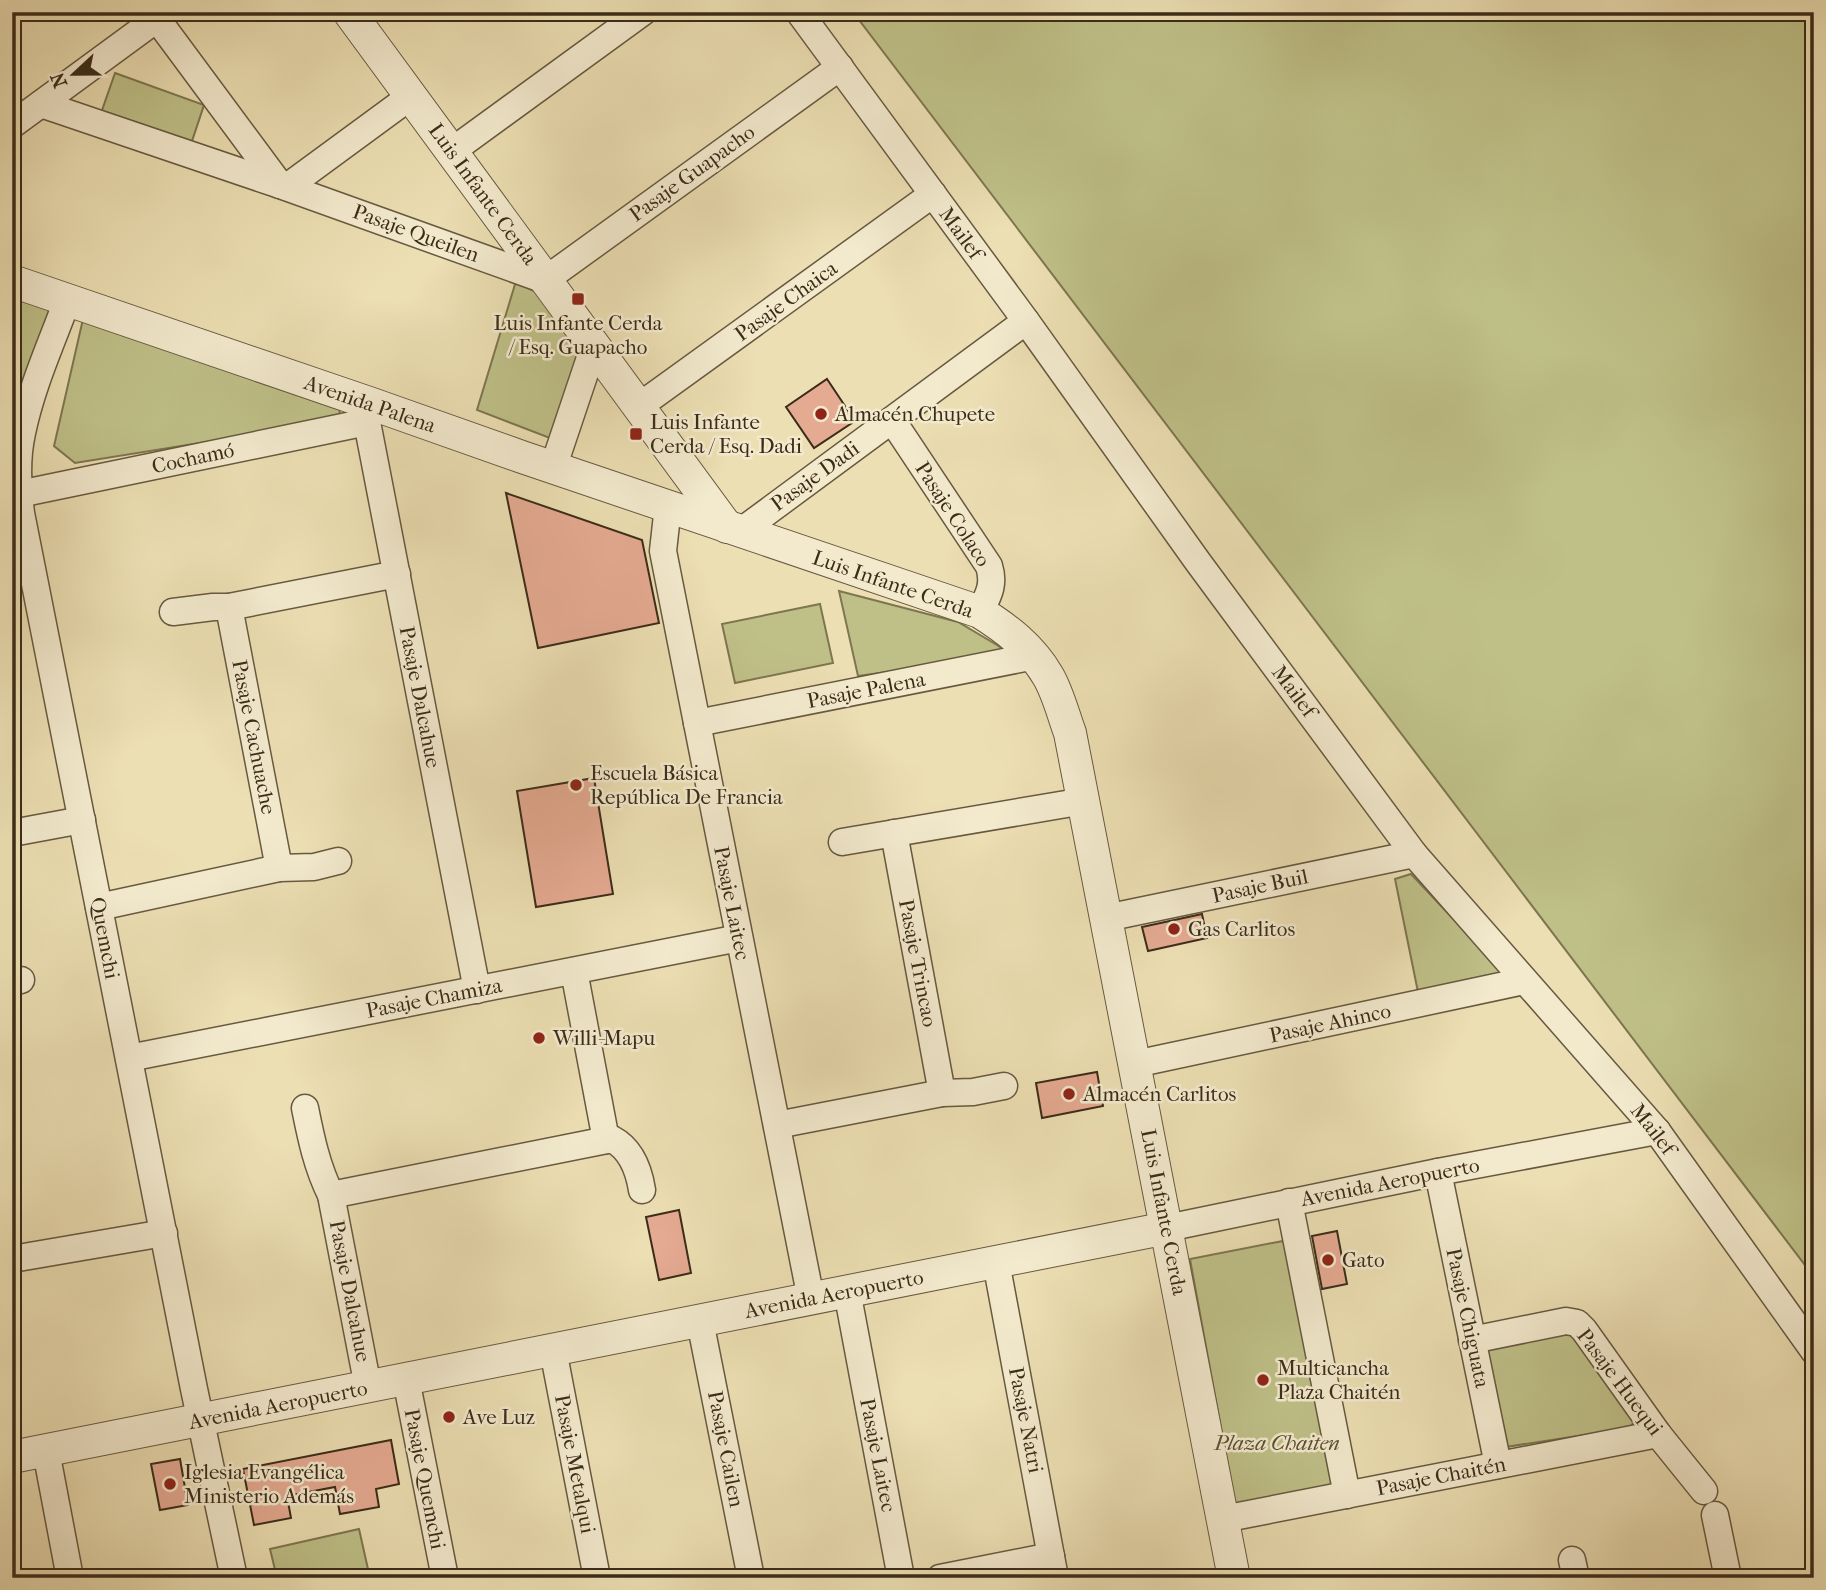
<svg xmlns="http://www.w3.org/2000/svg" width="1826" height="1590" font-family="'IM FELL French Canon',serif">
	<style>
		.green { fill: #bfc088; stroke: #7d7650; stroke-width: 2 }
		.building { fill: #e5aa92; stroke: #3b2c19; stroke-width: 2 }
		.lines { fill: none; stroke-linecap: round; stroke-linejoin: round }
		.minor-casing { stroke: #675940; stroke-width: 29 }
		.tertiary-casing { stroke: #675940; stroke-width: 34 }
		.minor { stroke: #f3eace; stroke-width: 26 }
		.tertiary { stroke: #f3eace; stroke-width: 32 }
		.poi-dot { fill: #8f2418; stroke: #f3eace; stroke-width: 2.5 }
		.labels { text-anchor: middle; stroke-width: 5; stroke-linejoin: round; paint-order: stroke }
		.street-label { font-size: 21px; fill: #3b2c19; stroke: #f3eace }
		.poi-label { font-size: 21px; fill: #3b2c19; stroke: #f3eace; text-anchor: start }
		.park-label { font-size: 21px; font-style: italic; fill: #5c5135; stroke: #f3eace }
	</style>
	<rect width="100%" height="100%" fill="#ecdfb3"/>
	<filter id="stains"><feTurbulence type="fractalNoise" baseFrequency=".00286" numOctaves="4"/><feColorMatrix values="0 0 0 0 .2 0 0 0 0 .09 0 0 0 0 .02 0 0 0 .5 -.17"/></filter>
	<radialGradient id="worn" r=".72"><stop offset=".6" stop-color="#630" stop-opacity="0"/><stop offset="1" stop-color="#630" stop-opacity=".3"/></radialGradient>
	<g class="green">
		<path d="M853,12H1814V1277Z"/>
		<path d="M115,73L204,105L189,150L99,119Z"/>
		<path d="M516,281L536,292L585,353L555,440L477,410Z"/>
		<path d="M12,295L50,309L12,417Z"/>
		<path d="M83,319L340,410L338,421L75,463L54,446Z"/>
		<path d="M839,591L958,622L997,645L1011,655L858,676Z"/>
		<path d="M820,604L833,663L735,683L722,624Z"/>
		<path d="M1411,874L1508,977L1418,992L1395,879Z"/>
		<path d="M1288,1240L1340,1484L1235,1505L1190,1259Z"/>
		<path d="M1569,1329L1636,1418L1630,1428L1499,1448L1479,1343Z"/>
		<path d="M359,1529L370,1578H277L270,1549Z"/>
	</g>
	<g class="building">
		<path d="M827,379L855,421L814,448L786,407Z"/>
		<path d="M506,493L642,540L659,623L538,648Z"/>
		<path d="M594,778L613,894L536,907L517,791Z"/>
		<path d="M1202,914L1207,938L1148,951L1142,927Z"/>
		<path d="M1097,1072L1103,1106L1042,1118L1036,1083Z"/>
		<path d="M679,1210L691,1273L659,1280L646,1217Z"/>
		<path d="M1337,1231L1347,1284L1322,1289L1312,1236Z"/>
		<path d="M391,1440L399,1484L376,1489L379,1507L340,1514L335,1487L287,1496L291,1518L254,1525L243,1469Z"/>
		<path d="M180,1459L188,1505L160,1510L151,1464Z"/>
	</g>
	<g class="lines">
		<defs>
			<g id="minor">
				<path d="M799,12L1026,321L1198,562L1414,854L1657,1131L1814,1351"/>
				<path d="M157,19L280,185"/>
				<path d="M41,104L280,185L545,280L840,67"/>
				<path d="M12,125L166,12"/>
				<path d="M452,151L643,12"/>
				<path d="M287,187L411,96"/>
				<path d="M67,301C51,344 31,388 22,433C16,460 18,486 21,513L194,1389L234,1578"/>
				<path d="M372,404L367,422L477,990"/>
				<path d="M638,407L933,194"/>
				<path d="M892,420L989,566C995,585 988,596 980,612"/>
				<path d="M553,468L594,346"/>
				<path d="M19,494L367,422"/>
				<path d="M668,506L663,551L811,1299"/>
				<path d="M740,532L1026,321"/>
				<path d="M229,607L279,868"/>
				<path d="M173,612L213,607H229L397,574"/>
				<path d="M697,723L1035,656"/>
				<path d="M12,833L82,820"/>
				<path d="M894,833L942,1093"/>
				<path d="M842,842L1084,801"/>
				<path d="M99,907L279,868L314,867L338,861"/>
				<path d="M1106,918L1414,854"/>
				<path d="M574,971L606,1140"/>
				<path d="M12,981L21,980"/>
				<path d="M129,1058L739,938"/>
				<path d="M1135,1064L1524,981"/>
				<path d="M305,1108C311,1138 317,1167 331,1195L368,1387"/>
				<path d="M777,1125L942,1093L973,1092L1004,1086"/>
				<path d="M1438,1172L1498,1465"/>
				<path d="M331,1195L612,1139C631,1149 639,1171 642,1190"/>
				<path d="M1289,1202L1347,1495"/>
				<path d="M1167,1228L1438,1172L1657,1131"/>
				<path d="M12,1259L164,1233"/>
				<path d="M996,1262L1055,1578"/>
				<path d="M847,1291L901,1578"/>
				<path d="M700,1321L751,1578"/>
				<path d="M1472,1340L1566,1321L1577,1323L1584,1330L1658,1434L1704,1491"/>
				<path d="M553,1350L597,1578"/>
				<path d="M406,1379L445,1578"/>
				<path d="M46,1451L70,1578"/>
				<path d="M1715,1515L1728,1578"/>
				<path d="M1223,1519L1658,1434"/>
				<path d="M1572,1560L1576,1578"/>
				<path d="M940,1578L1051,1556"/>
			</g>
			<g id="tertiary">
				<path d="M349,12L727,527"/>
				<path d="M12,281L372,404L522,457L980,612C1007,629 1031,647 1048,676C1058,693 1063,714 1070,733L1234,1578"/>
				<path d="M12,1457L1167,1228"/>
			</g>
		</defs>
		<use href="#minor" class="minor-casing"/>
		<use href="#tertiary" class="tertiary-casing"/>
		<use href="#minor" class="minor"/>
		<use href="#tertiary" class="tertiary"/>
	</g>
	<g class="poi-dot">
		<rect x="571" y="292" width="14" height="14" rx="3.5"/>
		<circle cx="821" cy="414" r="7"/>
		<rect x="629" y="427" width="14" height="14" rx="3.5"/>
		<circle cx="576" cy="785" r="7"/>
		<circle cx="1174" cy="929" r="7"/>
		<circle cx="539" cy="1038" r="7"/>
		<circle cx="1069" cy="1094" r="7"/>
		<circle cx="1328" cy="1260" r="7"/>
		<circle cx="1263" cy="1380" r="7"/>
		<circle cx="449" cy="1417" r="7"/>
		<circle cx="170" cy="1484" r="7"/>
	</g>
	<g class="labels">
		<g class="street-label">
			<text transform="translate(692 173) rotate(-36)" y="7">Pasaje Guapacho</text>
			<text transform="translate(483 194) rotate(54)" y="7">Luis Infante Cerda</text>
			<text transform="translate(416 233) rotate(20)" y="7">Pasaje Queilen</text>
			<text transform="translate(961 233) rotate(54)" y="7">Mailef</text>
			<text transform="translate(786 301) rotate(-36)" y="7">Pasaje Chaica</text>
			<text transform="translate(370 404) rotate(19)" y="7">Avenida Palena</text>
			<text transform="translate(193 458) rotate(-12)" y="7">Cochamó</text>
			<text transform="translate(815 476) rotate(-36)" y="7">Pasaje Dadi</text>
			<text transform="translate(953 514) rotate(57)" y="7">Pasaje Colaco</text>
			<text transform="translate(893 584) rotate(19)" y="7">Luis Infante Cerda</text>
			<text transform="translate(866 690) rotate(-11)" y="7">Pasaje Palena</text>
			<text transform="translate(1294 691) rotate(53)" y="7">Mailef</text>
			<text transform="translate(420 697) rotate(79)" y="7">Pasaje Dalcahue</text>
			<text transform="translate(254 737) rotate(79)" y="7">Pasaje Cachuache</text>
			<text transform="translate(1260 886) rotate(-12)" y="7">Pasaje Buil</text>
			<text transform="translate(732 903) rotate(79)" y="7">Pasaje Laitec</text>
			<text transform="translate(105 938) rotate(79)" y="7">Quemchi</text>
			<text transform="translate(918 963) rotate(79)" y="7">Pasaje Trincao</text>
			<text transform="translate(434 998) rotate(-11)" y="7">Pasaje Chamiza</text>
			<text transform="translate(1330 1023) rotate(-12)" y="7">Pasaje Ahinco</text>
			<text transform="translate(1653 1129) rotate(52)" y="7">Mailef</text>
			<text transform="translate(1390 1182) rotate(-11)" y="7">Avenida Aeropuerto</text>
			<text transform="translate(1164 1212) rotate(79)" y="7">Luis Infante Cerda</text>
			<text transform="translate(350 1291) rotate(79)" y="7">Pasaje Dalcahue</text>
			<text transform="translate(834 1294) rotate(-11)" y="7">Avenida Aeropuerto</text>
			<text transform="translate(1468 1318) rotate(78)" y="7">Pasaje Chiguata</text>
			<text transform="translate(1620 1382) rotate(53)" y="7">Pasaje Huequi</text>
			<text transform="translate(278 1405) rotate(-11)" y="7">Avenida Aeropuerto</text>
			<text transform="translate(1026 1420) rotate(79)" y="7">Pasaje Natri</text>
			<text transform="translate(726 1449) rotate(79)" y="7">Pasaje Cailen</text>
			<text transform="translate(878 1455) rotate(79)" y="7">Pasaje Laitec</text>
			<text transform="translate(575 1464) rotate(79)" y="7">Pasaje Metalqui</text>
			<text transform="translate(1441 1476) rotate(-11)" y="7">Pasaje Chaitén</text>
			<text transform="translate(425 1479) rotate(79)" y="7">Pasaje Quemchi</text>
		</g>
		<g class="poi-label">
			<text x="578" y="330" text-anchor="middle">Luis Infante Cerda<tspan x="578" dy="24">/ Esq. Guapacho</tspan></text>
			<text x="835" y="421">Almacén Chupete</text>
			<text x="650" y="429">Luis Infante<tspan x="650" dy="24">Cerda / Esq. Dadi</tspan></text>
			<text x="590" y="780">Escuela Básica<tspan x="590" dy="24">República De Francia</tspan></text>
			<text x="1188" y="936">Gas Carlitos</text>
			<text x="553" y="1045">Willi-Mapu</text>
			<text x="1083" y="1101">Almacén Carlitos</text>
			<text x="1342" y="1267">Gato</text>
			<text x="1277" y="1375">Multicancha<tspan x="1277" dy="24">Plaza Chaitén</tspan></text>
			<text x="463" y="1424">Ave Luz</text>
			<text x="184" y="1479">Iglesia Evangélica<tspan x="184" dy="24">Ministerio Además</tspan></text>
		</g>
		<g class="park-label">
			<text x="1277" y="1450">Plaza Chaiten</text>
		</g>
	</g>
	<rect width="1826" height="1590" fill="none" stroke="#ecdfb3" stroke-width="42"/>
	<rect x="14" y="14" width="1798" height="1562" fill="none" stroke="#3b2c19" stroke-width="3.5"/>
	<rect x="21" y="21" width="1784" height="1548" fill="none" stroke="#3b2c19" stroke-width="2"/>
	<g transform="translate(74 74) rotate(248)" stroke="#f3eace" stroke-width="5" paint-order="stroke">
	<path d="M0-5L12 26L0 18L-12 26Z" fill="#3b2c19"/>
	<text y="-10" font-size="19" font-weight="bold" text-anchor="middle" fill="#3b2c19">N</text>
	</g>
	<rect width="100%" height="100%" filter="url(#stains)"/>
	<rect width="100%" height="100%" fill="url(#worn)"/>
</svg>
